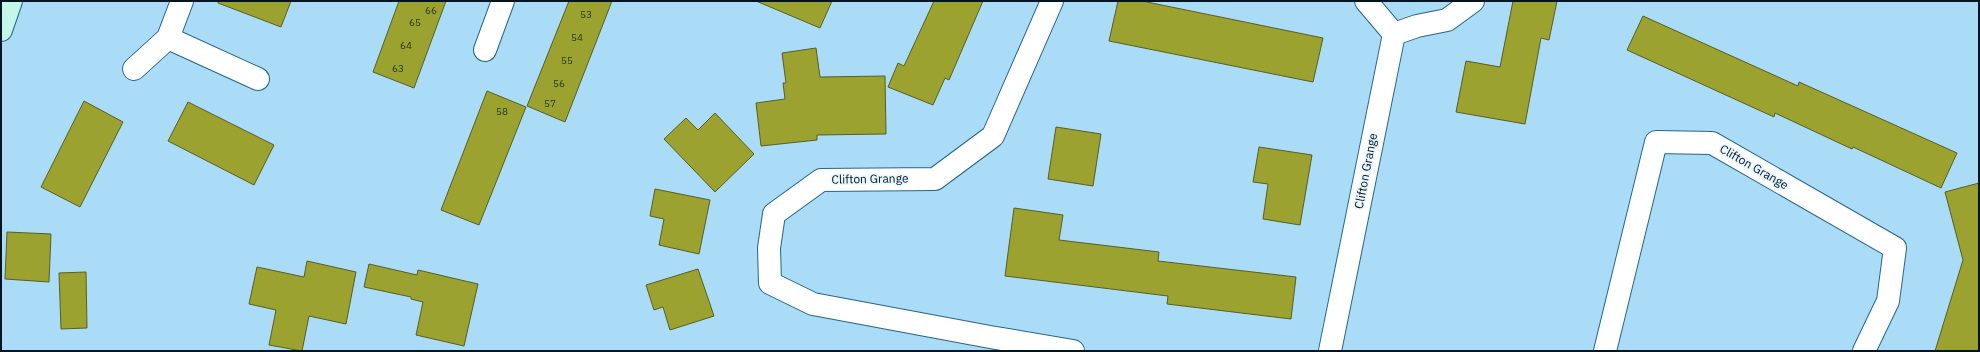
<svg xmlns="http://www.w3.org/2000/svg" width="1980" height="352" font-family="'IBM Plex Sans',sans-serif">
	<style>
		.building { fill: #9ba22f; stroke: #595e24 }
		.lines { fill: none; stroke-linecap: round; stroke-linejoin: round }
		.street-casing { stroke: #276684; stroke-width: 24 }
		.secondary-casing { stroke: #276684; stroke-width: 24 }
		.street { stroke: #fff; stroke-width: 22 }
		.secondary { stroke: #c5f6ea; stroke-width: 22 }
		.labels { text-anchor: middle; stroke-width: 3.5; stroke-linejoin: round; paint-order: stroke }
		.number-label { font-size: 10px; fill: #273824 }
		.street-label { font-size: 12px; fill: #001521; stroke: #eaf6fd }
	</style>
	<rect width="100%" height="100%" fill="#aadbf7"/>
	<g class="building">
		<path d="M218,1H291L281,27L218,3Z"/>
		<path d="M399,1H446L414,88L373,72Z"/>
		<path d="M569,1H612L565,122L527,106Z"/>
		<path d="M756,1H832L820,28Z"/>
		<path d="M934,1H983L949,80L945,78L933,105L888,87L898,63L904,66Z"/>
		<path d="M1118,1H1142L1323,38L1313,82L1109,41Z"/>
		<path d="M1513,1H1557L1549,40L1541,38L1525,124L1456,112L1466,61L1500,67Z"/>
		<path d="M1643,16L1798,86L1799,82L1957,153L1941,188L1853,147L1852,149L1775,113L1774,117L1627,50Z"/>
		<path d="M816,48L820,77L885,76L886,134L817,135V140L761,146L756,103L785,99L783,83H786L782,53Z"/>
		<path d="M487,91L526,107L479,225L441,210Z"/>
		<path d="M84,101L123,122L80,207L41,187Z"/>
		<path d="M188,102L274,145L254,185L168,141Z"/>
		<path d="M715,113L754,154L715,192L664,139L686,118L698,130Z"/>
		<path d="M1056,127L1101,134L1093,186L1048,179Z"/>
		<path d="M1259,147L1312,155L1300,225L1263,219L1268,184L1253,182Z"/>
		<path d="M1979,183V351H1935L1963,260L1945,192Z"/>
		<path d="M655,189L710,200L699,254L659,245L664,219L650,216Z"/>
		<path d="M1014,208L1063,215L1059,240L1159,252L1158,261L1296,277L1291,319L1167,304L1168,296L1005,276Z"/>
		<path d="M7,232L51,234L49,282L5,279Z"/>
		<path d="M307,261L356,272L346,324L309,316L302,351L269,345L276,310L249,304L257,267L304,277Z"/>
		<path d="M369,264L417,275L418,270L478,284L464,346L416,335L423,302L411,299V297L364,287Z"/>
		<path d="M698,269L714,316L670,330L663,307L654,310L646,285Z"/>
		<path d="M86,272L87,328L61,329L59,273Z"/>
	</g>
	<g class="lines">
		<defs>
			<g id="street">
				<path d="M1052,1L993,136L935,179L821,180L774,214L769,248L770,283L813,304L990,337L1073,351"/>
				<path d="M1394,34L1417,26L1447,20L1473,1"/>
				<path d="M168,38L258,79"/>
				<path d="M485,50L503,1"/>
				<path d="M134,69L168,38L182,1"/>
				<path d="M1330,351L1394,34L1366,1"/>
				<path d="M1605,351L1656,142L1712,143L1895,248L1888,301L1864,351"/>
			</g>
			<path id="secondary" d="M1,30L11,1"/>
		</defs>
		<use href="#street" class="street-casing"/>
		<use href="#secondary" class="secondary-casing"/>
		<use href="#street" class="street"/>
		<use href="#secondary" class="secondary"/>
	</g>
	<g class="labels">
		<g class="number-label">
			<text x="431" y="14">66</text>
			<text x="586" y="18">53</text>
			<text x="415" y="26">65</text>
			<text x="577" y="41">54</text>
			<text x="406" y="49">64</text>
			<text x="567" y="64">55</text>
			<text x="398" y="72">63</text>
			<text x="559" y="87">56</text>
			<text x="550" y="107">57</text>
			<text x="502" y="115">58</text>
		</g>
		<g class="street-label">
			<text transform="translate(1754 167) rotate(30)" y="4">Clifton Grange</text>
			<text transform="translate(1366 171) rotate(-79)" y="4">Clifton Grange</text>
			<text transform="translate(870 179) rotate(-1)" y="4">Clifton Grange</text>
		</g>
	</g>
	<rect width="1980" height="352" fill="none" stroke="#001521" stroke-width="4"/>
</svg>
